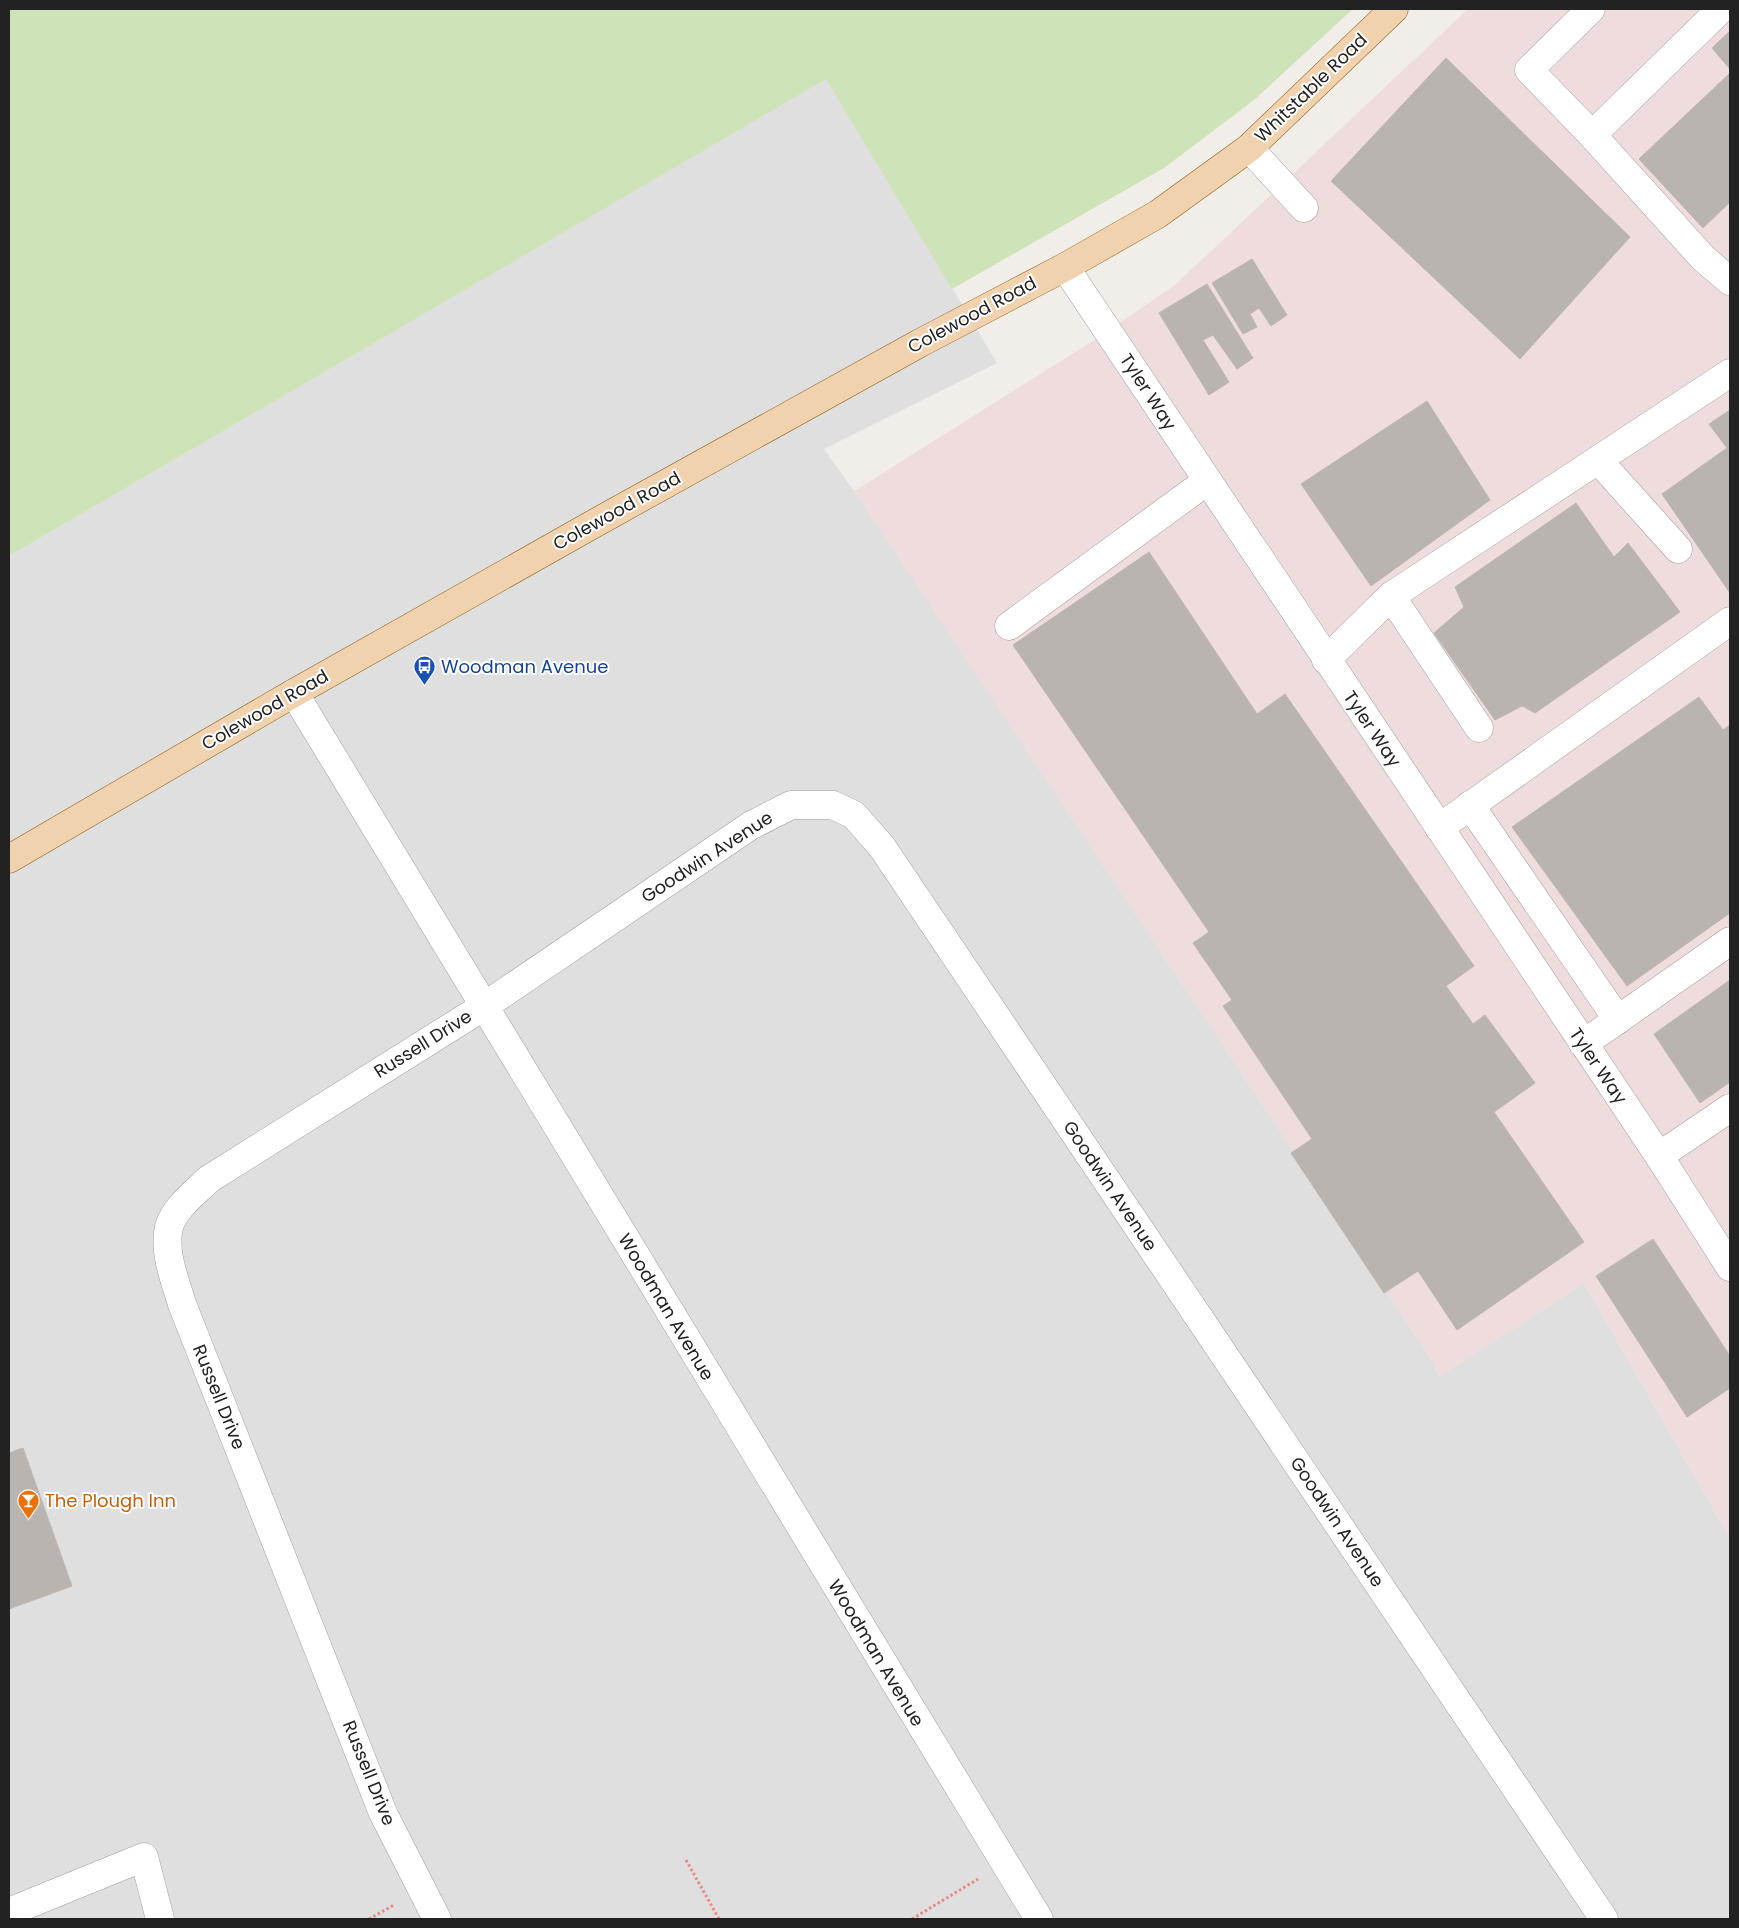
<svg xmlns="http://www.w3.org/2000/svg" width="1739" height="1928" font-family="Poppins,sans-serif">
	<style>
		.residential { fill: #e0dfdf }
		.commercial { fill: #efdcdc }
		.grass { fill: #cee3b7 }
		.building { fill: #bab4b0; stroke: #c1b5ae }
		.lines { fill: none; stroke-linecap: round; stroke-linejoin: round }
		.minor-casing { stroke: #9f9f9f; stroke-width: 29 }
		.major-casing { stroke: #8b6014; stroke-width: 29 }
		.path { stroke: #e98a82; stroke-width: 3; stroke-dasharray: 2.5 2.5; stroke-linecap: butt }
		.minor { stroke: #fff; stroke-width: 28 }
		.major { stroke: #f1d2ae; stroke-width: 28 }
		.labels { text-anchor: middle; stroke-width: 4; stroke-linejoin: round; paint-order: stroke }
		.street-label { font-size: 18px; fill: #222; stroke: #fff }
		.transit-label { font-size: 18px; fill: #164399; stroke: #fff; text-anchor: start }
		.food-label { font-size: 18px; fill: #c56008; stroke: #fff; text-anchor: start }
	</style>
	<rect width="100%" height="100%" fill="#f1eeea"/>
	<path class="residential" d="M826,78L997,363L824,449L854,491L1427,1352L1440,1377L1584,1283L1730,1538V1919H9V556Z"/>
	<path class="commercial" d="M1468,9H1730V1538L1584,1283L1440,1377L1427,1352L854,491L1096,339L1175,285Z"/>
	<path class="grass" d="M9,9H1353L1254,100L1164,168L952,289L826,79L9,556Z"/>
	<g class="building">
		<path d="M1730,31V69L1712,48Z"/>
		<path d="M1446,58L1630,237L1520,359L1331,181Z"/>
		<path d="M1730,73V202L1703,228L1639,159Z"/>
		<path d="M1252,259L1287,315L1271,326L1259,308L1250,314L1257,327L1243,334L1212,283Z"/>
		<path d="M1207,284L1253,358L1237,369L1213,335L1203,340L1229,382L1209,395L1159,313Z"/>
		<path d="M1427,401L1490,500L1371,586L1301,484Z"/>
		<path d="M1730,410V593L1662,494L1727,448L1709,424Z"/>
		<path d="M1576,503L1614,557L1628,543L1680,612L1535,713L1522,706L1495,720L1434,633L1464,607L1455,587Z"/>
		<path d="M1149,552L1257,714L1285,694L1474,966L1446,986L1473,1024L1485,1015L1535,1083L1494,1112L1584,1242L1457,1330L1418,1271L1384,1293L1291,1153L1312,1139L1223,1006L1232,1000L1193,943L1209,932L1013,645Z"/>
		<path d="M1699,697L1723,730L1730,725V913L1627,986L1512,827Z"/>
		<path d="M1730,980V1082L1700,1103L1654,1034Z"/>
		<path d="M1653,1239L1730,1356V1388L1687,1417L1596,1276Z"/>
		<path d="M23,1448L72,1586L9,1609V1453Z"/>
	</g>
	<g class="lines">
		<defs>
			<g id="minor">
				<path d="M1591,9L1529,70L1592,135L1703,258L1730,281"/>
				<path d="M1592,135L1721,9"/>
				<path d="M1249,148L1304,208"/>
				<path d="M1065,267L1659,1156L1730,1267"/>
				<path d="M1598,460L1678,549"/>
				<path d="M1391,596L1730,373"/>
				<path d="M1009,626L1207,481"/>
				<path d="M1326,660L1391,596L1479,728"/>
				<path d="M294,693L1039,1919"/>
				<path d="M1470,805L1618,1020"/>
				<path d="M1439,828L1730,621"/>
				<path d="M1583,1044L1730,941"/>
				<path d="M1659,1156L1730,1108"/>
				<path d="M9,1912L144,1857L160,1919"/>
				<path d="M437,1919L383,1813L182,1304C175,1280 163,1252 169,1227C174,1208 196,1192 209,1179L483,1007L750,826L791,805H833L854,815L882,847L1604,1919"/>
			</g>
			<path id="major" d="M9,859L294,693L597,522L920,343L1065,267L1158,214L1249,148L1394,9"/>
		</defs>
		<use href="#minor" class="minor-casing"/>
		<use href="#major" class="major-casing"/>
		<g class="path">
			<path d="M686,1860L719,1919"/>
			<path d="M369,1919L394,1905"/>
			<path d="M912,1919L978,1879"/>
		</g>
		<use href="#minor" class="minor"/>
		<use href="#major" class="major"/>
	</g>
	<defs>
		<symbol id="bus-pin" viewBox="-11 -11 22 30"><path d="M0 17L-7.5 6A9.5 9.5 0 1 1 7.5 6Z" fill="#1a4fb4" stroke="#fff"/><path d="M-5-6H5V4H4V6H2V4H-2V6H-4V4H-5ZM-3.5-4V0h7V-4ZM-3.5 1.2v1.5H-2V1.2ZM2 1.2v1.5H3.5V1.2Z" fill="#fff"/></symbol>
		<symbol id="bar-pin" viewBox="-11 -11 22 30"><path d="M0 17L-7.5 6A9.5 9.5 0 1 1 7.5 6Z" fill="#e8710a" stroke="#fff"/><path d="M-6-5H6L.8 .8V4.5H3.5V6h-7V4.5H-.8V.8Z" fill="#fff"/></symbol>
	</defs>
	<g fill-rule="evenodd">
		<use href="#bus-pin" x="412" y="654" width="25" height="34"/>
		<use href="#bar-pin" x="16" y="1488" width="25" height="34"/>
	</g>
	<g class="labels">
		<g class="street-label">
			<text transform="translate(1311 88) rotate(-44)" y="6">Whitstable Road</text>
			<text transform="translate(972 315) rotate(-28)" y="6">Colewood Road</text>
			<text transform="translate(1148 392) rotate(57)" y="6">Tyler Way</text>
			<text transform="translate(617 511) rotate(-29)" y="6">Colewood Road</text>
			<text transform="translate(265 710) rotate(-30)" y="6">Colewood Road</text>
			<text transform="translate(1372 729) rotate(56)" y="6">Tyler Way</text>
			<text transform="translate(707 857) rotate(-33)" y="6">Goodwin Avenue</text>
			<text transform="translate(423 1044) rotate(-32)" y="6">Russell Drive</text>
			<text transform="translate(1598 1066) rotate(56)" y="6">Tyler Way</text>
			<text transform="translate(1110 1186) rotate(56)" y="6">Goodwin Avenue</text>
			<text transform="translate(666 1307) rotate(59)" y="6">Woodman Avenue</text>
			<text transform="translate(219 1397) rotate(68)" y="6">Russell Drive</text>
			<text transform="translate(1337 1522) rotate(56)" y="6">Goodwin Avenue</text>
			<text transform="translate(876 1653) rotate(59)" y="6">Woodman Avenue</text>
			<text transform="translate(369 1773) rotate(68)" y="6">Russell Drive</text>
		</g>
		<g class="transit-label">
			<text x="441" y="673">Woodman Avenue</text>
		</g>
		<g class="food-label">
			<text x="45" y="1507">The Plough Inn</text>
		</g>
	</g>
	<rect width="1739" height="1928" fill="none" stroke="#222222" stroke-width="20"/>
</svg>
